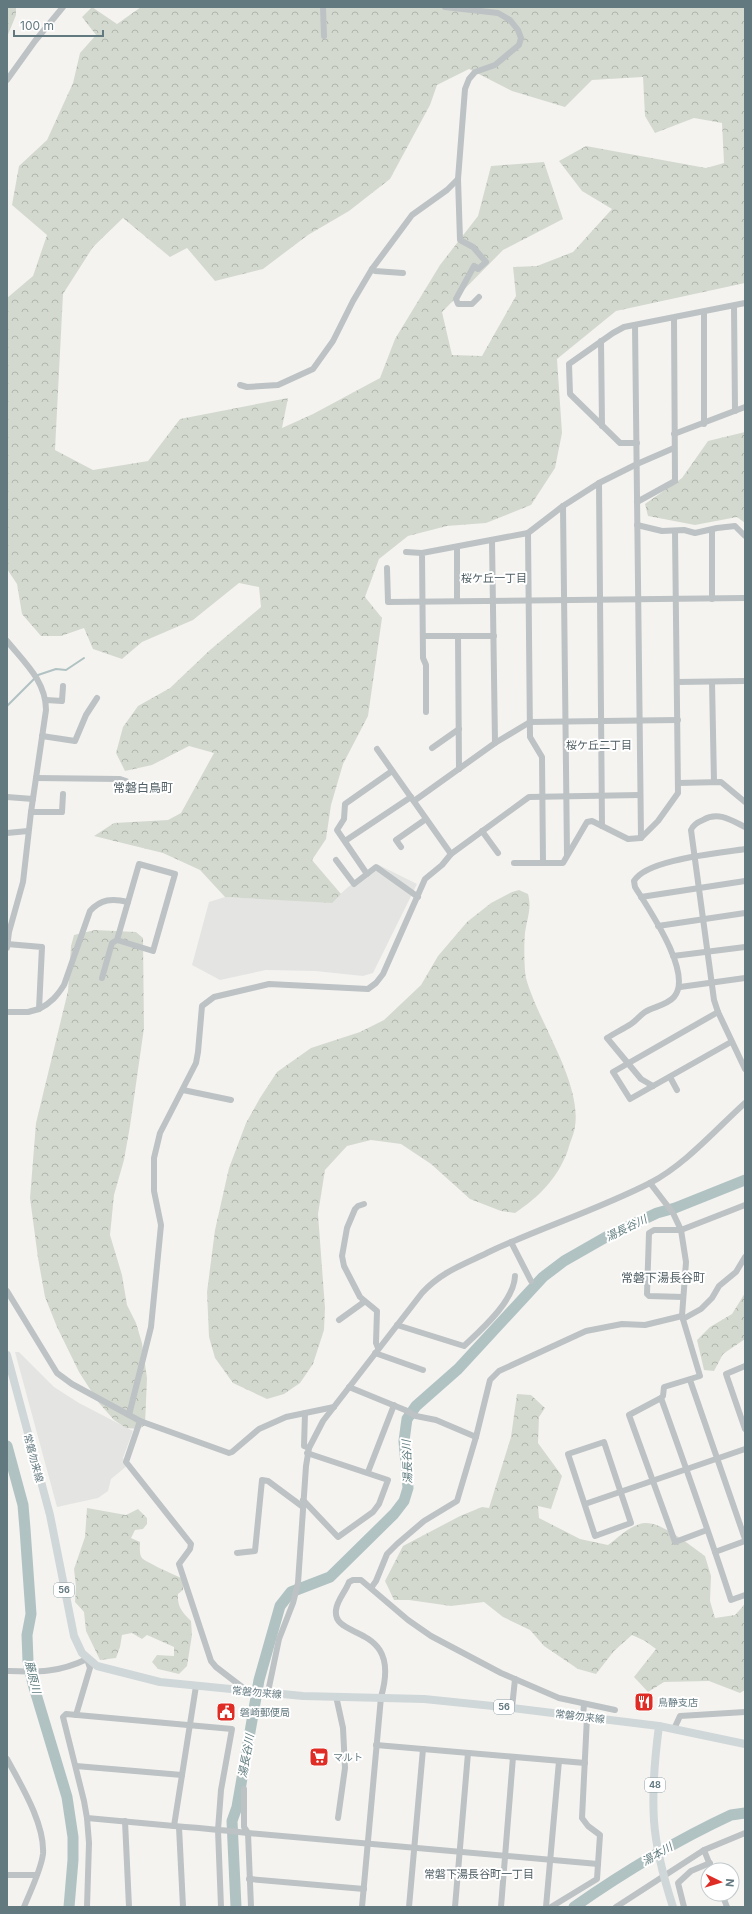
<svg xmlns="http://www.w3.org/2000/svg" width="752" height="1914" font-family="Inter,'Noto Sans JP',sans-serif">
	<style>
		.built { fill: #e4e5e3 }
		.forest { fill: url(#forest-crowns); fill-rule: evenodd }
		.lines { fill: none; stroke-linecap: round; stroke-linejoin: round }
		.stream { stroke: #b1c2c3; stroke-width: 2 }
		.river { stroke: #b1c2c3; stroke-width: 11 }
		.minor { stroke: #bdc2c4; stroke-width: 6 }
		.major { stroke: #d0d7d9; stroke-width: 8 }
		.labels { text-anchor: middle; stroke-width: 4; stroke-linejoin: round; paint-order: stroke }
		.shield { fill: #fff; stroke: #92a1a6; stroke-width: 1 }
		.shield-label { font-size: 9px; font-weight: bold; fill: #637980 }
		.street-label { font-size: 10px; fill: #637980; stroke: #fff }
		.poi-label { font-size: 10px; fill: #637980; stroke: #fff; text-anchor: start }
		.neighbourhood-label { font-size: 11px; fill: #516066; stroke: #fff }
		.water-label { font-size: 11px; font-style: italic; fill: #5f7b7e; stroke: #fff }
		.quarter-label { font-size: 12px; fill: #516066; stroke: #fff }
	</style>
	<defs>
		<pattern id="forest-crowns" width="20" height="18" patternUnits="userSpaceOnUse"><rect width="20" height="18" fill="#d4d9cf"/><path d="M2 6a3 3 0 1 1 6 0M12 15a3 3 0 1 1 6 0" fill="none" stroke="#b0b5ad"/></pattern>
	</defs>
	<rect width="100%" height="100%" fill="#f4f3f0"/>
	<g class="built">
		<path d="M379,865L417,884L373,973L363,976L315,971L266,970L220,980L192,965L209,902L225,897L332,902L348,887Z"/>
		<path d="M15,1352H19L54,1387L79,1403L133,1431L123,1458L128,1465L111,1479L108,1491L98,1498L57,1507Z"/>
	</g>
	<g class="forest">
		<path d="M7,7H16V15L7,37Z"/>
		<path d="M92,7L117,24L141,7H745V283L616,311L557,359L562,433L555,468L531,505L486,523L447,526L408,536L379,559L365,597L382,618L368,716L343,764L331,805L326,839L312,860L341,894L332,903L225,897L200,870L163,853L94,836L114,823L168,820L181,813L214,753L189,746L152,765L125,771L116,753L123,727L138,706L170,688L210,650L261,607L259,587L239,583L193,620L142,642L122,659L93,649L84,628L61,636H41L22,614L17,584L7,569V298L33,276L47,235L12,205L19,166L47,140L73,83L80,53L96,35L82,17ZM469,69L512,91L565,107L592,80L643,77L645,116L655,133L694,118L722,123L724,163L706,168L586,146L559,161L582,191L612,209L573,252L537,266L513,267L516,296L482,356L452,355L442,312L503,250L563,219L544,162L491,166L478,216L440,265L395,339L380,378L313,414L282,428L288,398L180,419L148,461L93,470L55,450L63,294L93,247L123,218L170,257L187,248L215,281L263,269L308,235L349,211L390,179L430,105L437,85Z"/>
		<path d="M745,432V523L737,517L695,525L648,516L645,504L682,478L708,441Z"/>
		<path d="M519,890L528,894C532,908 527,919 525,933C524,943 524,968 526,978C538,1022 582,1082 575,1127C574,1134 570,1142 568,1150C558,1178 539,1197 515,1213L501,1211L470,1199L431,1164L401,1144L371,1140L347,1146L325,1170L318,1214L325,1308L324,1330L313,1364L300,1383L284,1394L267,1399L233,1383L215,1358L209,1337L207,1292L215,1230L229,1168L246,1123L260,1098L277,1072L311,1048L360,1032L384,1020L421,985L438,956L467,922L491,903L512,892Z"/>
		<path d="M95,930L136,932L143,938L144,1028L130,1126L124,1160L114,1195L110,1235L122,1275L127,1305L136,1323L142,1343L147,1378L145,1425L139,1429L126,1428L114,1420L99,1403L79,1372L57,1327L45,1297L38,1258L30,1198L36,1123L68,991L71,946L74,935Z"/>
		<path d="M745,1293V1339L723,1354L714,1371L704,1370L697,1340L710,1327L732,1314Z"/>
		<path d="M517,1394L531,1395L545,1408L539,1417L538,1443L562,1476L551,1509L538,1506L539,1518L580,1539L608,1545C618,1538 631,1524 645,1523C662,1522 691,1546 705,1556L711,1576L710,1601L715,1618L735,1615L745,1604V1690L740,1693L709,1681L664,1682L648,1692L634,1677L656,1649L645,1641L632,1635L614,1651L596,1674L578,1669L544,1646L530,1630L503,1617L484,1602L451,1606L409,1600H394L385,1581L403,1546L460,1516L482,1507L489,1508L511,1437Z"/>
		<path d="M87,1508L126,1515L138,1509L147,1518V1524L143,1529L135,1530L131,1538L140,1542C140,1547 139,1554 142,1558C144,1561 178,1577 184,1579L183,1590L178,1594C177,1606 182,1612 191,1621L192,1635L187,1666L179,1674L158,1669L152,1662L157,1655L174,1656V1647L147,1635L142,1639L132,1633L122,1635L120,1647L116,1658L100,1660L86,1631L84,1612L75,1602L76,1587L74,1569L85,1537Z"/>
	</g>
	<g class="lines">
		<path class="stream" d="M7,706L38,675L56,669L66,670L84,658"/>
		<g class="river">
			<path d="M7,1446L23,1505L25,1529L31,1614L27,1635L28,1661L33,1684L67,1797L73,1837V1860L69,1907"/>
			<path d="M236,1907L232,1821L237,1807L259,1680L280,1606L291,1592L330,1577L394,1514L404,1501L408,1488L404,1441L406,1426L407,1419L416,1406L458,1369L543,1277L564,1261L606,1237L657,1213L675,1208L745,1180"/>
			<path d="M574,1907C624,1872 675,1841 731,1815L745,1813"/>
		</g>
		<g class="minor">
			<path d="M323,7L324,36"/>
			<path d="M445,7L498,13L510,20L518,30L521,38L519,45L495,65L475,72L469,79L465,89L458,179L460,240L473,247L486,262L478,269L474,266L456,299L458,304H472L479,297"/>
			<path d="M7,80L35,41L63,7"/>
			<path d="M372,269L375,271L403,273"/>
			<path d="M734,306L735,411"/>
			<path d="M704,312V424"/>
			<path d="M635,325L641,838"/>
			<path d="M601,341L602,426"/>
			<path d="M240,385L247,387L278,385L313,369L333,341L353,301L372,269L412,215L447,190L458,179"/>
			<path d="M674,434L745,407"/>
			<path d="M637,443H620L570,394L569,364L613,333L624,327L745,303"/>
			<path d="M599,483L602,826"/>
			<path d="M637,502L675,481L674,318"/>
			<path d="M563,506L567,855"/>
			<path d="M637,525L662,531L684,530L695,533L717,528L735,526L745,536"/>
			<path d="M712,530V599"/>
			<path d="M528,533L530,737L542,757L543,863H563L587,822L592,821L628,839L641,838L658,821L678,793L675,531"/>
			<path d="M492,541L495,743"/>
			<path d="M457,547V601"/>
			<path d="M406,552L422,553"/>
			<path d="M387,568L388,602L745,598"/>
			<path d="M423,636H494"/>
			<path d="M458,636L459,769"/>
			<path d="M7,641C24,662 46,681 46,710L31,812L23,882L9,932L7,948"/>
			<path d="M677,682L745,681"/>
			<path d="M712,682L714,782"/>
			<path d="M46,700L62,701L63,686"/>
			<path d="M426,712V665L423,658L422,553L528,533L563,506L599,483L637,464L674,448"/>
			<path d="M42,736L75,741L86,715L97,698"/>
			<path d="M432,748L459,729"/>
			<path d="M377,749L451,854"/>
			<path d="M36,778L120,779L126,781"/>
			<path d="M678,783L721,782L745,802"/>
			<path d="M7,797L33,799"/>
			<path d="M414,801L495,743L530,722L678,720"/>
			<path d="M31,812H62L63,794"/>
			<path d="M745,827C731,820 718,811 703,820C698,822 693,825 691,830L714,1000L718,1012L745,1069"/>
			<path d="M482,831L498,853"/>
			<path d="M7,833L28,831"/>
			<path d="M345,841L411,797"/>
			<path d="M401,847L396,840L426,819"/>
			<path d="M336,860L354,884L376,867L418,897"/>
			<path d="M514,863H543"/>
			<path d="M367,874L337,830L344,819L345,804L392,771"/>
			<path d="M641,897L745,881"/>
			<path d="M658,926L745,913"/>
			<path d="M673,956L745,947"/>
			<path d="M102,978L112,943L117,940L153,951L175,874L139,864L117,940"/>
			<path d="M680,987L745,978"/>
			<path d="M39,1009C51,1003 57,996 64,985L90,911C101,899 112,898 128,902"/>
			<path d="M7,1012H28L39,1009L42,947L7,944"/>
			<path d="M718,1012L613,1072L630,1099L731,1042"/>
			<path d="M670,1077L677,1090"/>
			<path d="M653,1086L641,1079L607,1038C615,1033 623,1029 631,1024C636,1021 639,1016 645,1012C653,1007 667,1005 674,997C694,974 648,908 635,887L634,881C646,859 721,853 745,849"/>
			<path d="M183,1090L231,1100"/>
			<path d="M650,1183L673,1213L681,1230L686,1262L682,1316L700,1376L664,1387L663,1396L661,1398"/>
			<path d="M364,1204L358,1206L355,1209L347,1228L342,1256L344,1266L360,1297L377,1311L376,1343L378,1348"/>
			<path d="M511,1242L531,1281"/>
			<path d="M7,1291L57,1373L72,1384L140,1421L229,1453L232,1452L259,1429L286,1417L334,1407"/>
			<path d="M683,1297L649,1296L647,1294L649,1233L654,1230H681L745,1205"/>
			<path d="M683,1319L701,1309L712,1298L719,1286L736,1272L745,1257"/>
			<path d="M339,1320L364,1302"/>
			<path d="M397,1325L464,1346C482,1329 514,1301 515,1276"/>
			<path d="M375,1353L423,1370"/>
			<path d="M745,1366L726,1374L745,1429"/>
			<path d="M690,1380L745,1539"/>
			<path d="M349,1387L405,1410L416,1416L436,1420L476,1437L490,1380L499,1371L586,1331L622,1324L645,1325L682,1316"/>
			<path d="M305,1413L304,1446L309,1448"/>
			<path d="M129,1415L151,1327L161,1225L154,1191V1158L160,1133L196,1063L198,1052L202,1006L214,997L269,984L368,989L376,983L383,974L425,879L442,865L451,854L529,797L640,795"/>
			<path d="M140,1421L126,1462L191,1544L190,1549L179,1564L211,1661L216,1667L246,1690"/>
			<path d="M604,1442L631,1523L595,1536L568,1454Z"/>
			<path d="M368,1472L394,1405"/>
			<path d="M303,1500L338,1537L373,1512L379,1504L388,1480L307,1453"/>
			<path d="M585,1504L745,1449"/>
			<path d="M707,1530L675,1542L629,1415L661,1398C685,1465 709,1532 731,1600L745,1595"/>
			<path d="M715,1552L745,1541"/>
			<path d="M237,1553L255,1551L262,1480L268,1481L303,1507"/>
			<path d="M371,1588L376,1581L387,1554L397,1544L424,1521L457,1501L476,1437"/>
			<path d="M7,1671C38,1672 58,1673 87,1659L90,1668L76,1715"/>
			<path d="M268,1692L279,1639L293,1603L298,1583L306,1466L309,1448L323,1421L422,1293C442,1271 465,1264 491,1251C543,1227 599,1209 650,1183C686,1164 715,1130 745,1103"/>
			<path d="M336,1696L343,1728L345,1768L338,1818"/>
			<path d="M512,1708L515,1679"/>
			<path d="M583,1717L584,1704"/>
			<path d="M587,1717L582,1818L588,1826L600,1835L598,1864"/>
			<path d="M674,1729L680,1716L745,1712"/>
			<path d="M376,1745L585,1763"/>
			<path d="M7,1759C21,1785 45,1824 43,1854C41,1870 30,1892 24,1907"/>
			<path d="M76,1766L182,1775"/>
			<path d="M244,1789V1827L248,1833L251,1907"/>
			<path d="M125,1821L129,1907"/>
			<path d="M174,1826L196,1686"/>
			<path d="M179,1827L183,1907"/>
			<path d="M704,1850L712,1870"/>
			<path d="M7,1875H36"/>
			<path d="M249,1879L364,1889"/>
			<path d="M722,1894L727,1907"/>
			<path d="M87,1907L89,1843L87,1818"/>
			<path d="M221,1907L218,1830L221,1790L232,1729L66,1714L63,1717L84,1801L87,1818L174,1826C199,1828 223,1830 248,1833L598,1864L597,1879L551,1907"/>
			<path d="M362,1907L381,1697C403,1622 332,1641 336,1610C337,1600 346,1591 349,1582L353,1580H361L408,1620L431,1636L501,1673L559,1698L615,1710"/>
			<path d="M409,1907L423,1749"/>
			<path d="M455,1907L468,1753"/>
			<path d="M501,1907L513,1757"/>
			<path d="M546,1907L559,1761"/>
			<path d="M616,1907L704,1850L745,1833"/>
			<path d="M684,1907L678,1883L691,1871L710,1863"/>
		</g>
		<g class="major">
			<path d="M7,1355L50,1515L74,1636L82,1653L97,1666L160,1682L303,1696L424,1699L512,1708L659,1726L745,1744"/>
			<path d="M659,1726C655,1756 652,1790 654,1821C656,1850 664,1879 673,1907"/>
		</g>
	</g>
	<defs>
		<symbol id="restaurant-square" viewBox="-11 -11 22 22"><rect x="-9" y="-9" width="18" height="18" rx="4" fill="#df2d25" stroke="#fff"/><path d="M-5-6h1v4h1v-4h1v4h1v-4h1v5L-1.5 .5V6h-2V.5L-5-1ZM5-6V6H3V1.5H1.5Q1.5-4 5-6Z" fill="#fff"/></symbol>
		<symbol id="civic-square" viewBox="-11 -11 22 22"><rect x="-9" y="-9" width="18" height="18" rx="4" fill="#df2d25" stroke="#fff"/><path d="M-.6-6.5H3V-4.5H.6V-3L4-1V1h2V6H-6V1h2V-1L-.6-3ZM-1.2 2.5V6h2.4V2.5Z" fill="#fff"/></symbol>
		<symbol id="supermarket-square" viewBox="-11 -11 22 22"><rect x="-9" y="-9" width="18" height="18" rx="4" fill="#df2d25" stroke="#fff"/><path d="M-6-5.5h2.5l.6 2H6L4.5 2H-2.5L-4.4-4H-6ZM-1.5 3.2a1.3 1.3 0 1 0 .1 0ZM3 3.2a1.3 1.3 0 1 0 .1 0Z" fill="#fff"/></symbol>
	</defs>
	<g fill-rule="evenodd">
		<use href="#restaurant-square" x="633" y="1691" width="22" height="22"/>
		<use href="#civic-square" x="215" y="1701" width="22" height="22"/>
		<use href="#supermarket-square" x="308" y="1746" width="22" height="22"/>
	</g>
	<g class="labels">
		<g class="shield">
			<rect x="54" y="1583" width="20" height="14" rx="3"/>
			<rect x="494" y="1700" width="20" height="14" rx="3"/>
			<rect x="645" y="1778" width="20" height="14" rx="3"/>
		</g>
		<g class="shield-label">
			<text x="64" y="1593">56</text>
			<text x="504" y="1710">56</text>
			<text x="655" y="1788">48</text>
		</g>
		<g class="street-label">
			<text transform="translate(34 1458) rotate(75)" y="4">常磐勿来線</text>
			<text transform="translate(257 1692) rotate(5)" y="4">常磐勿来線</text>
			<text transform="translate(580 1716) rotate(7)" y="4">常磐勿来線</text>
		</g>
		<g class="poi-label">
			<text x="658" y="1706">鳥静支店</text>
			<text x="240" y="1716">磐崎郵便局</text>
			<text x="333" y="1761">マルト</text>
		</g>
		<g class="neighbourhood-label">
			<text x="494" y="582">桜ケ丘一丁目</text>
			<text x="599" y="749">桜ケ丘二丁目</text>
			<text x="479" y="1878">常磐下湯長谷町一丁目</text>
		</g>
		<g class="water-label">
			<text transform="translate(626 1228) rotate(-26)" y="4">湯長谷川</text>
			<text transform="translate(407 1462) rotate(-92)" y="4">湯長谷川</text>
			<text transform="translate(33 1677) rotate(76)" y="4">藤原川</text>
			<text transform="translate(246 1756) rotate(-80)" y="4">湯長谷川</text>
			<text transform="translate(657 1854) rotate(-30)" y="4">湯本川</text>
		</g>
		<g class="quarter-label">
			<text x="143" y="792">常磐白鳥町</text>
			<text x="663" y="1282">常磐下湯長谷町</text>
		</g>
	</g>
	<rect width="752" height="1914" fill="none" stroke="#637980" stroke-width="16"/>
	<g transform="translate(720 1882) rotate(95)"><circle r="19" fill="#ffffff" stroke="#c1c9cc"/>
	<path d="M0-3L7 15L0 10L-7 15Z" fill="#df2d25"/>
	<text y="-6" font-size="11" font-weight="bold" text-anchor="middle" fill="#637980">N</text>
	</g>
	<path d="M14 30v6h89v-6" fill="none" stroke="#637980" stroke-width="2"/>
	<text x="20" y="30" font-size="12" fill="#637980" stroke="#ffffff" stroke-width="3" paint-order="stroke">100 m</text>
</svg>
